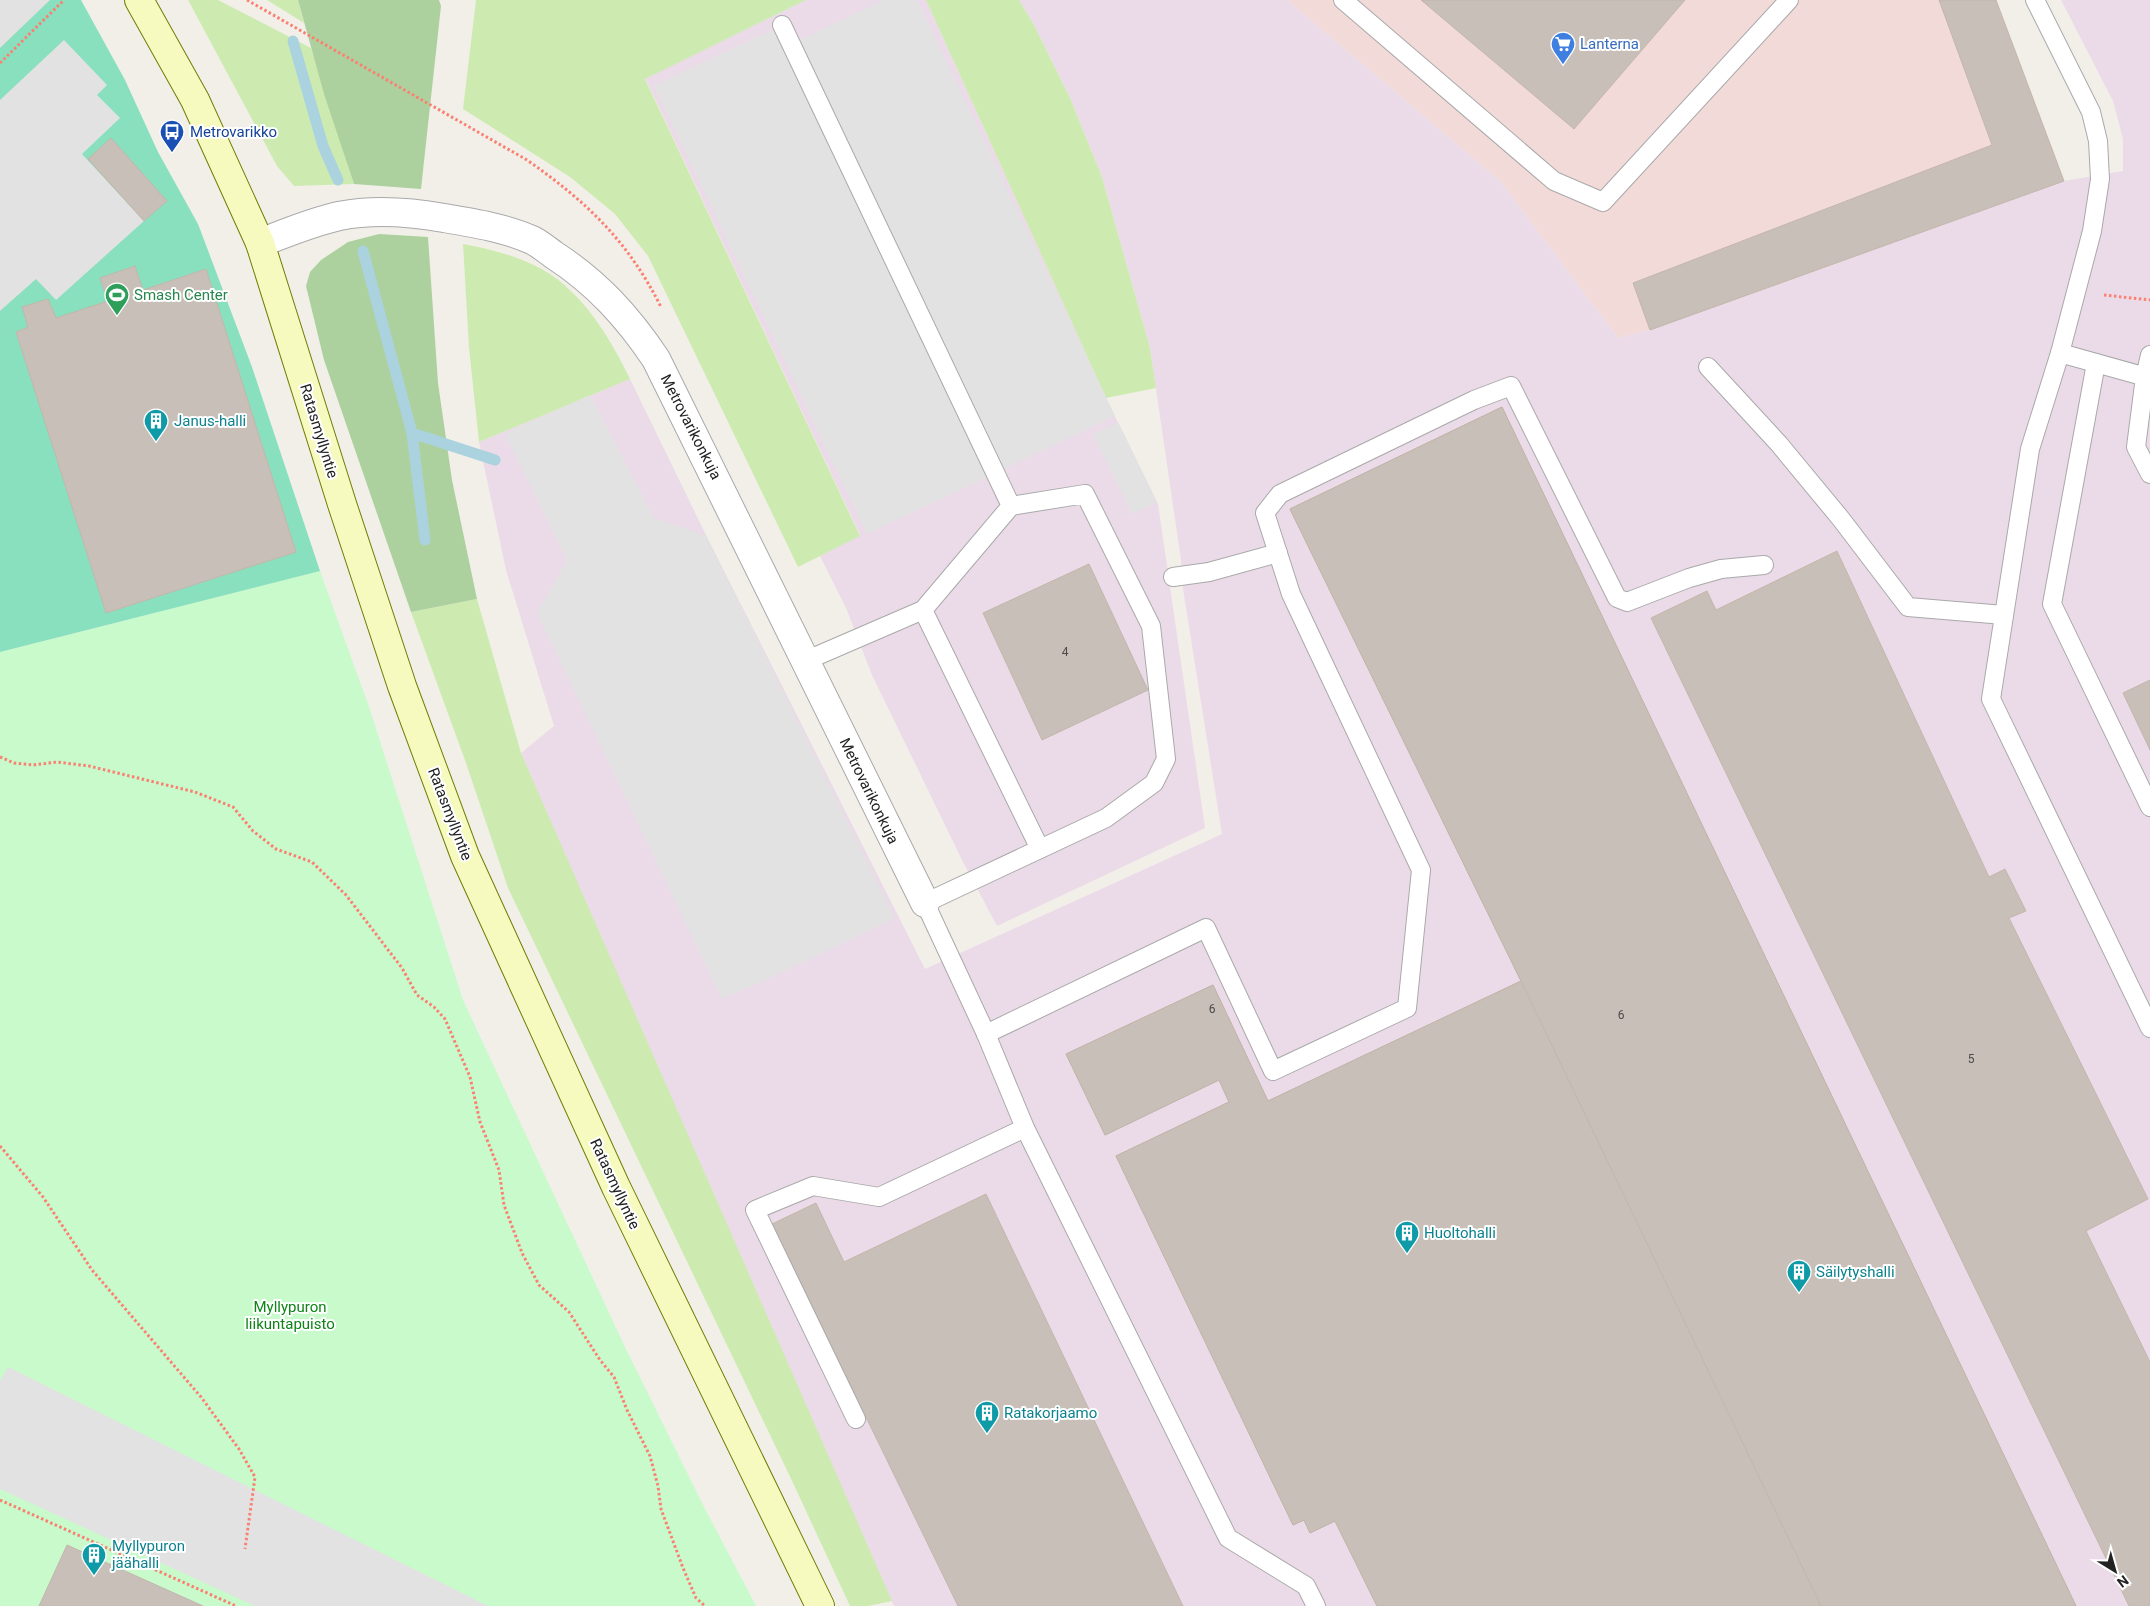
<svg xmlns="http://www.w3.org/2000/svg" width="2150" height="1606" font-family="Roboto,sans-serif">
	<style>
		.commercial { fill: #f2dad9 }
		.industrial { fill: #ebdbe8 }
		.grass { fill: #cdebb0 }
		.forest { fill: #add19e }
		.park { fill: #c8facc }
		.pitch { fill: #88e0be }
		.parking { fill: #e2e2e2 }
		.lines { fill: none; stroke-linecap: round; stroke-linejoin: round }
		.stream { stroke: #aad3df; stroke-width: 11 }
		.building { fill: #c7bfb8; stroke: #c4b6ab }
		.lane-casing { stroke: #a9a9a9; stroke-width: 20 }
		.street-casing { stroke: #a9a9a9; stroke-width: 30 }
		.secondary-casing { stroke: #707d05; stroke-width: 30 }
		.path { stroke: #fa8072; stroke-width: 3; stroke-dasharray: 2.5 2.5; stroke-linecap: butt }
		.lane { stroke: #fff; stroke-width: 18 }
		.street { stroke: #fff; stroke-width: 28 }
		.secondary { stroke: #f7fabf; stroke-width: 28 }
		.labels { text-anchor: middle; stroke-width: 4; stroke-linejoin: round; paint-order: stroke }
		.number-label { font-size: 12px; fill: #4b4948 }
		.shop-label { font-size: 15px; fill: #366cbe; stroke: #fff; text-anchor: start }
		.transit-label { font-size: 15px; fill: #164399; stroke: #fff; text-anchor: start }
		.leisure-label { font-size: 15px; fill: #27864d; stroke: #fff; text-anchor: start }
		.culture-label { font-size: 15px; fill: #0d838f; stroke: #fff; text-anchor: start }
		.street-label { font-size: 15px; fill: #222; stroke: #fff }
		.park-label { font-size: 15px; fill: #0c8416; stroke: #fff }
	</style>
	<rect width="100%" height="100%" fill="#f2efe9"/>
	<path class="commercial" d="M1287,0H1996L2064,181L1650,330L1618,338L1500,181Z"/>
	<g class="industrial">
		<path d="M806,0H926L1106,398L1158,504L1205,828L997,926L963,862L872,675L846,608L820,556L860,535L645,78Z"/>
		<path d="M1019,0H1287L1500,181L1618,338L1650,330L2064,181L2123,171V139L2113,101L2061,0H2150V1606H894L635,1036L521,753L554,726L506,570L479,442L630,379L706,535L925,969L1222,834L1183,589L1181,560L1150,348L1102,177L1070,98L1034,25Z"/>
	</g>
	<g class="grass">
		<path d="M188,0H218L311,48L354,184L294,186L277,166Z"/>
		<path d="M267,0H298L304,23Z"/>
		<path d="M476,0H806L645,79L860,536L798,567L648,256L615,214L570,177L463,109Z"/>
		<path d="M926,0H1019L1034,25L1070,98L1102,177L1150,348L1156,388L1106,398Z"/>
		<path d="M463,244C492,249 525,258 550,274C587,299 611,340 630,379L479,442L469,348Z"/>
		<path d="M477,599L521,753L892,1601L868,1606H850L794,1485L508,888L466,763L411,612Z"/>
	</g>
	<g class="forest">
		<path d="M298,0H439L441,6L421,189L354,184L324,94Z"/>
		<path d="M379,234L428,237L438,383L452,480L477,599L411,612L324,360L306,286L310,272L321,260L348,242Z"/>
	</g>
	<path class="park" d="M320,571L369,707L463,1000L625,1347L703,1505L756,1606H0V652Z"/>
	<path class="pitch" d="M0,0H81L125,80L158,152L198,224L252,367L320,571L0,652Z"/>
	<g class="parking">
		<path d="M0,0H50L0,48Z"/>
		<path d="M884,0H917L1115,416L867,534L654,86L782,25L791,44Z"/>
		<path d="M64,40L107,85L97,95L120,118L82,154L144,221L56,300L36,279L0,311V100Z"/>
		<path d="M590,395L654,518L706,536L895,918L772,977L722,999L537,613L567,560L505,434Z"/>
		<path d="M1118,422L1157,502L1132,514L1093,434Z"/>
		<path d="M8,1367L488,1606H255L0,1489V1381Z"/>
	</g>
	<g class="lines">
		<g class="stream">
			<path d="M293,41L323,146L338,180"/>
			<path d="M363,251L412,433L425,540"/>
			<path d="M412,433L495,460"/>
		</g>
	</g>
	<g class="building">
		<path d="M1421,0H1685L1574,129Z"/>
		<path d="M1939,0H1996L2064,181L1650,330L1633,283L1992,145Z"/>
		<path d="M111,138L167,201L144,221L88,159Z"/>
		<path d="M135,266L143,290L206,269L296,552L106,613L16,332L28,327L22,307L48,299L56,318L108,301L100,278Z"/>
		<path d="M1502,407L2076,1606H1821L1521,981L1290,509Z"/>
		<path d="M1502,407L2076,1606H1377L1335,1521L1310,1533L1304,1520L1293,1525L1116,1156L1229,1102L1219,1080L1105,1135L1066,1054L1213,985L1268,1101L1521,981L1290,509Z"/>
		<path d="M1837,551L1989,877L2005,869L2026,911L2009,918L2148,1199L2086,1231L2150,1362V1606H2129L1651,618L1707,591L1716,610Z"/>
		<path d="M1089,564L1148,690L1042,740L983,613Z"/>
		<path d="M2150,680V750L2123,693Z"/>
		<path d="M1521,981L1821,1606H1377L1335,1521L1310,1533L1304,1520L1293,1525L1116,1156L1229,1102L1219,1080L1105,1135L1066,1054L1213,985L1268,1101Z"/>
		<path d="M986,1194L1183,1606H958L772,1224L816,1203L844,1262Z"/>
		<path d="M67,1545L203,1606H39Z"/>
	</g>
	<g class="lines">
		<defs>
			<g id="lane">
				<path d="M1343,0L1554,181L1603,202L1789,0"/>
				<path d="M2035,0L2091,112L2098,141L2100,179L2092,231L2060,353L2030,449L1991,699L2150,1028"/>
				<path d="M782,25L1011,506L923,610L805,661"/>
				<path d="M2060,353L2150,378"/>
				<path d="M2150,355L2145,377L2136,447L2150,474"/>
				<path d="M2096,363L2052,604L2150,807"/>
				<path d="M1708,367L1779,444L1841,519L1908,607L2004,615"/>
				<path d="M1011,506L1085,494L1151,626L1166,759L1154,783L1106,818L925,903L986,1034L1025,1128L1228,1538L1306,1586L1316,1606"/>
				<path d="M1173,577L1209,572L1278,553"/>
				<path d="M923,610L1040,849"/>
				<path d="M986,1034L1206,928L1273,1071L1407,1008L1421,870L1291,594L1265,513L1280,494L1474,400L1511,386L1617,598L1627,602L1689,578L1721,569L1764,565"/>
				<path d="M856,1419L755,1210L813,1186L879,1197L1025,1128"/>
			</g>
			<path id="street" d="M260,243C286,233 312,222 339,216C373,209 411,212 444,218C474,223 505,228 532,240C540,244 547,250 554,255C597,283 628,317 656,359C747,540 835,722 925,903"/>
			<path id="secondary" d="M139,0L195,100L260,243L342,504L402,686L465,856L616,1187L820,1606"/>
		</defs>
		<use href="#lane" class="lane-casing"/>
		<use href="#street" class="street-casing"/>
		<use href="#secondary" class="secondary-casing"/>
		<g class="path">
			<path d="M247,0L527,160C587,202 628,241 661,307"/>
			<path d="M0,63L64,0"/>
			<path d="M2104,295L2150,300"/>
			<path d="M0,757L14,763L33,765L57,762L89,766L195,792L233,807L253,831L276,849L312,862L346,895L402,968L417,995L434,1007L445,1019L470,1077L480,1122L499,1170L504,1205L522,1253L539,1285L569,1312L600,1360L614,1377L627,1410L650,1456L658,1486L661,1509L683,1568L696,1598L705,1606"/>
			<path d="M0,1146L43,1197L92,1270L201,1397L239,1449L255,1477L245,1549"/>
			<path d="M0,1500L236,1606"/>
		</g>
		<use href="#lane" class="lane"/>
		<use href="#street" class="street"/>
		<use href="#secondary" class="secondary"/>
	</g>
	<defs>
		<symbol id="supermarket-pin" viewBox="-11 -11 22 30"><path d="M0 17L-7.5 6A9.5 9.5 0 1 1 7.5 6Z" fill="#3f7fe0" stroke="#fff"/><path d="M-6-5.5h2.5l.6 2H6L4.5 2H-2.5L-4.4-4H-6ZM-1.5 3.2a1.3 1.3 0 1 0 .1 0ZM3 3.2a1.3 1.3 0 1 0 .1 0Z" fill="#fff"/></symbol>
		<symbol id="bus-pin" viewBox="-11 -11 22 30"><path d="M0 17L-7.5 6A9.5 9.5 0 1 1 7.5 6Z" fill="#1a4fb4" stroke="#fff"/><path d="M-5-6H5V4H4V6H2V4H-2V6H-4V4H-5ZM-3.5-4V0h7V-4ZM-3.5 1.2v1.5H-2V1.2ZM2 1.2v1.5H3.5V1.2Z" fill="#fff"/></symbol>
		<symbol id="stadium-pin" viewBox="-11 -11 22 30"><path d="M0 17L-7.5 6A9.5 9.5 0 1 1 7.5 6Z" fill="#2e9e5b" stroke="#fff"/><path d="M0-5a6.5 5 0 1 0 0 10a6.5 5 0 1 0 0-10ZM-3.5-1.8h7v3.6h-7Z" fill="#fff"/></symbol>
		<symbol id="building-pin" viewBox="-11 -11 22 30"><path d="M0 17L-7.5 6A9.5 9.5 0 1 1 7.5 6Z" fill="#0f9aa8" stroke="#fff"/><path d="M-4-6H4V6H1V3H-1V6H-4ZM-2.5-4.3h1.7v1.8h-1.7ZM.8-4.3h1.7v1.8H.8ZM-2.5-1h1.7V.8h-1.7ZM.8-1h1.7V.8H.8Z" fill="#fff"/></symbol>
	</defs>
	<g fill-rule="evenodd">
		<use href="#supermarket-pin" x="1549" y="30" width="28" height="38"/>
		<use href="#bus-pin" x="158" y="118" width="28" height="38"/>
		<use href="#stadium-pin" x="103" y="281" width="28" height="38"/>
		<use href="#building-pin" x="142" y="407" width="28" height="38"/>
		<use href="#building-pin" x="1393" y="1219" width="28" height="38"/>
		<use href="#building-pin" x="1785" y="1258" width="28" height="38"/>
		<use href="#building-pin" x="973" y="1399" width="28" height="38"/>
		<use href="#building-pin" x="80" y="1541" width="28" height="38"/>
	</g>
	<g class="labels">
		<g class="number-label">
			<text x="1065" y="656">4</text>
			<text x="1212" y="1013">6</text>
			<text x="1621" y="1019">6</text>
			<text x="1971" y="1063">5</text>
		</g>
		<g class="shop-label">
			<text x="1580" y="49">Lanterna</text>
		</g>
		<g class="transit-label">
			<text x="190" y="137">Metrovarikko</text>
		</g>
		<g class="leisure-label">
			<text x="134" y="300">Smash Center</text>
		</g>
		<g class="culture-label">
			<text x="174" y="426">Janus-halli</text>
			<text x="1424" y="1238">Huoltohalli</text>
			<text x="1816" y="1277">Säilytyshalli</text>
			<text x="1004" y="1418">Ratakorjaamo</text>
			<text x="112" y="1551">Myllypuron<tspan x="112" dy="17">jäähalli</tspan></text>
		</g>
		<g class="street-label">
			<text transform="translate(691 427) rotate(63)" y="5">Metrovarikonkuja</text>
			<text transform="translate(319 431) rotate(73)" y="5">Ratasmyllyntie</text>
			<text transform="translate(869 791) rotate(64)" y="5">Metrovarikonkuja</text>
			<text transform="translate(450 814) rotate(69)" y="5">Ratasmyllyntie</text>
			<text transform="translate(615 1184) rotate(65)" y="5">Ratasmyllyntie</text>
		</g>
		<g class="park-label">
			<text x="290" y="1312">Myllypuron<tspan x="290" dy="17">liikuntapuisto</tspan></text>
		</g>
	</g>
	<g transform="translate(2115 1571) rotate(143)" stroke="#ffffff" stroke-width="4" paint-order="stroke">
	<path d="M0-4L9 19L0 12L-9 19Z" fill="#222222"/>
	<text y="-8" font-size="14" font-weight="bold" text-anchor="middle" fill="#222222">N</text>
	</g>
</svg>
